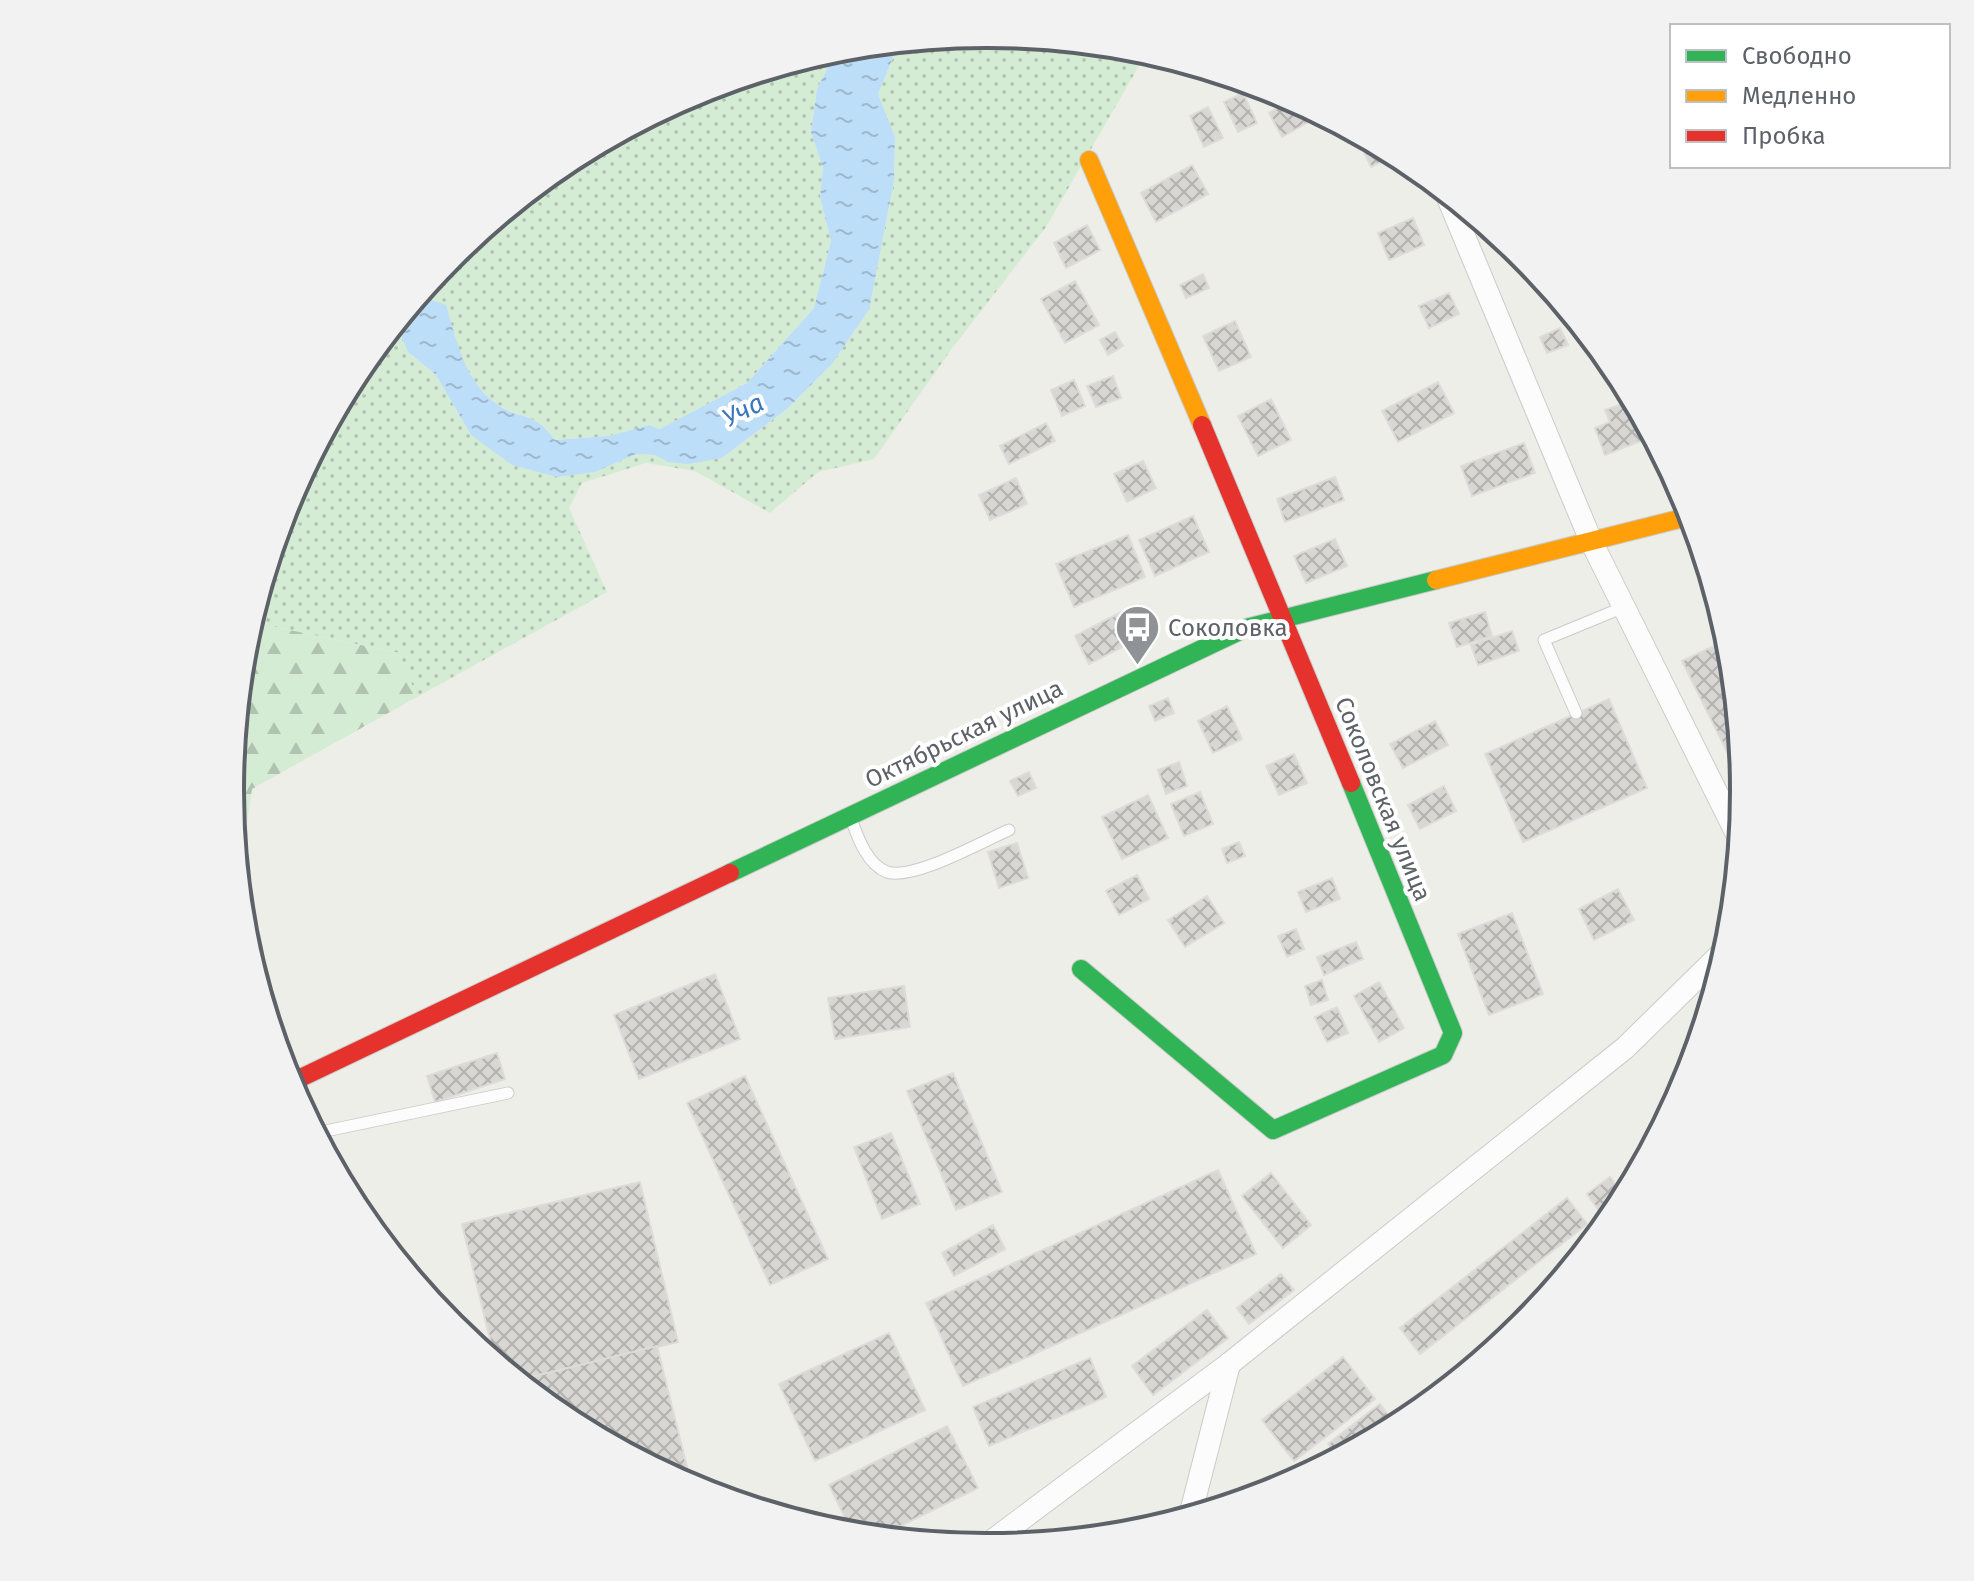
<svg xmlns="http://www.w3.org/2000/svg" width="1974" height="1581" font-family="'Fira Sans',sans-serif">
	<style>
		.grass { fill: url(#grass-dots) }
		.forest { fill: url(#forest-firs) }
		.water { fill: url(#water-ripples) }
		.building { fill: url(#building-cross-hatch); stroke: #dedcd8; stroke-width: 2 }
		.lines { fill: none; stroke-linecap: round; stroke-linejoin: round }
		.lane-casing { stroke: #cacbca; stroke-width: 13 }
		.street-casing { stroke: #cacbca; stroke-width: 24 }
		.fast-casing { stroke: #c9cbca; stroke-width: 20 }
		.slow-casing { stroke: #c9cbca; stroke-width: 20 }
		.jam-casing { stroke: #c9cbca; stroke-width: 20 }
		.lane { stroke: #fcfcfc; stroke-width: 11 }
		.street { stroke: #fcfcfc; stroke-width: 22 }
		.fast { stroke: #30b455; stroke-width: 18 }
		.slow { stroke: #ff9f0a; stroke-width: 18 }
		.jam { stroke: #e5322d; stroke-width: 18 }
		.labels { text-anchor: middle; stroke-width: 8; stroke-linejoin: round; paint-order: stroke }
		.poi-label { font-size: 24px; fill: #5d6268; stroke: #fff; text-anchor: start }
		.street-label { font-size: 24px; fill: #5d6268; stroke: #fff }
		.water-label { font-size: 26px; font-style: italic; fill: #3976bd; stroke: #fff }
		.rim { fill: none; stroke: #5d6268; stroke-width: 4 }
	</style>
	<defs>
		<pattern id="grass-dots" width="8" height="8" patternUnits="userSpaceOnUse" patternTransform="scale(2)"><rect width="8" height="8" fill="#d5ecd4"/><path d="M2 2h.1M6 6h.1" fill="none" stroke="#b0c3b0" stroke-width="1.8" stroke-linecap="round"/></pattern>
		<pattern id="forest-firs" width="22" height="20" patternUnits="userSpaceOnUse" patternTransform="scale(2)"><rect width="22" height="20" fill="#d5ecd4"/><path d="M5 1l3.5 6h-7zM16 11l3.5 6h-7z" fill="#b0c3b0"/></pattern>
		<pattern id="water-ripples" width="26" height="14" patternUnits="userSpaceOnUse" patternTransform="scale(2)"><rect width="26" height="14" fill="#bddef8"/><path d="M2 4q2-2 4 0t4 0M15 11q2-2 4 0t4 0" fill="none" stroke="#9db7cd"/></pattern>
		<pattern id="building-cross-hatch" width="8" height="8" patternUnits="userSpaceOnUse" patternTransform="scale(2)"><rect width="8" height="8" fill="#d8d7d4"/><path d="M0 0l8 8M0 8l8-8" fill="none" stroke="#b2b2b0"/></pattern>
	</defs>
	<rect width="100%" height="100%" fill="#eeeee9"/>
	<g class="grass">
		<path d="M987,34L1147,52L1046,227L951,350L874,459L818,472L770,513L695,471L646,463L582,483L569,508L607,592L417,697L399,653L261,624L248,632L288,501L358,370L396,324L408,352L436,375L471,435L595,472L636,454L655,455L668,462L722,458L787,409L831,365L869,310L894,181L895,137L878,94L899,43Z"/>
		<path d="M837,49L817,89L811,132L823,168L820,197L831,241L814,308L747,383L660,429L649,425L609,436L555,440C536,411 518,420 493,401C463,379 449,321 424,290C490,209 602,132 698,92C742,73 791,63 837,49Z"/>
	</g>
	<path class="forest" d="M261,624L399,653L417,697L252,789L239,877L231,790L245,642L248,632Z"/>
	<path class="water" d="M899,43L878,94L895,137L894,181L869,310L831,365L787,409L722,458L688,464L668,462L655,455L636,454L595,472L557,477L512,465L471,435L436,375L408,352L396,324L424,290L432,300L446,305C456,338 464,379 493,401C517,421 534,409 555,440L609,436L649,425L660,429L747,383L814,308L831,241L820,197L823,168L811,132L817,89L837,49Z"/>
	<g class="building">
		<path d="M1243,93L1257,123L1238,132L1224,102Z"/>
		<path d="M1292,100L1307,108L1314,119L1282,137L1269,113Z"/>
		<path d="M1208,107L1223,138L1204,147L1190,116Z"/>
		<path d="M1356,134L1396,155L1371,167Z"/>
		<path d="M1192,165L1208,194L1156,222L1141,193Z"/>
		<path d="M1413,218L1424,245L1389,260L1378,233Z"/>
		<path d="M1087,225L1100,250L1066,268L1054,243Z"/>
		<path d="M1203,274L1209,288L1186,298L1180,285Z"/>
		<path d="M1075,281L1099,325L1065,343L1041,299Z"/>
		<path d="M1449,293L1459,314L1429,328L1419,306Z"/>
		<path d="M1235,321L1251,357L1219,371L1203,336Z"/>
		<path d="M1560,328L1568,345L1547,353L1540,337Z"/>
		<path d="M1115,332L1123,346L1108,355L1100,340Z"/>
		<path d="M1113,376L1121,398L1096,407L1087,386Z"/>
		<path d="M1074,380L1085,406L1062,416L1051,390Z"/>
		<path d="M1438,382L1454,413L1398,442L1382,411Z"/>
		<path d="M1271,399L1291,440L1258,456L1238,416Z"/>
		<path d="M1627,402L1631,414L1638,411L1651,437L1605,455L1595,428L1610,422L1605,410Z"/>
		<path d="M1046,423L1055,441L1009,464L1000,446Z"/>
		<path d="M1524,443L1535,473L1472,496L1461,466Z"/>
		<path d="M1143,461L1156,488L1127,502L1114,474Z"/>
		<path d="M1335,477L1344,500L1285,522L1277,499Z"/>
		<path d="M1016,478L1027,504L990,520L979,495Z"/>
		<path d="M1193,516L1209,552L1155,576L1139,540Z"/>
		<path d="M1128,535L1145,577L1074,607L1056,564Z"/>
		<path d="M1335,539L1347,566L1306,583L1294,556Z"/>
		<path d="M1121,612L1136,640L1089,664L1075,636Z"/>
		<path d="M1485,612L1492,636L1457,647L1449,623Z"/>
		<path d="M1512,631L1519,651L1478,665L1471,645Z"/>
		<path d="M1718,644L1732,671L1743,784L1682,661Z"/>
		<path d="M1168,698L1174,713L1155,721L1149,706Z"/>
		<path d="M1609,699L1647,788L1523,842L1485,754Z"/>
		<path d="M1227,706L1242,739L1213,753L1198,721Z"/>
		<path d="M1435,721L1448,745L1403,768L1390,744Z"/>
		<path d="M1294,754L1307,783L1279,795L1266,766Z"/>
		<path d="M1179,762L1187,786L1166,794L1158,770Z"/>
		<path d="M1029,772L1036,788L1018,796L1010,781Z"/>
		<path d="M1444,786L1456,811L1420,829L1408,805Z"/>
		<path d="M1200,792L1213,824L1184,836L1171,804Z"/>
		<path d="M1148,795L1168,838L1122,859L1102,817Z"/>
		<path d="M1239,842L1245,856L1227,863L1222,849Z"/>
		<path d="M1017,843L1028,878L999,888L988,852Z"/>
		<path d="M1137,875L1149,899L1119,915L1106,891Z"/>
		<path d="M1332,878L1340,899L1306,912L1298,892Z"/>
		<path d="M1618,889L1634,920L1594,940L1579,909Z"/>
		<path d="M1207,896L1224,923L1185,947L1168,920Z"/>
		<path d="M1512,913L1543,994L1489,1015L1458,934Z"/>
		<path d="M1296,929L1304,949L1287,957L1278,936Z"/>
		<path d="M1356,942L1363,959L1324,975L1317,957Z"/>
		<path d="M715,974L740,1039L639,1079L614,1015Z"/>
		<path d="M1322,980L1328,1000L1311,1005L1305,986Z"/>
		<path d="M1379,982L1404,1028L1379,1042L1354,996Z"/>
		<path d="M904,986L910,1027L835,1039L828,998Z"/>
		<path d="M1337,1007L1348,1033L1327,1042L1315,1017Z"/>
		<path d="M497,1053L505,1079L435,1102L427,1076Z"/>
		<path d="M953,1073L1002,1192L956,1210L907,1091Z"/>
		<path d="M745,1076L828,1259L770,1285L687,1103Z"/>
		<path d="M891,1133L920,1204L882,1219L854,1147Z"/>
		<path d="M1218,1170L1256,1254L963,1386L926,1303Z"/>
		<path d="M1271,1173L1311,1225L1283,1248L1242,1196Z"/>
		<path d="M1610,1177L1624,1196L1607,1222L1587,1194Z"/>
		<path d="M640,1182L678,1342L519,1380L495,1360L462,1224Z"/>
		<path d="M1567,1198L1587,1224L1420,1354L1400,1328Z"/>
		<path d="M993,1225L1005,1249L954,1276L942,1253Z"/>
		<path d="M1281,1274L1294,1290L1249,1324L1237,1308Z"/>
		<path d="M1207,1310L1228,1338L1153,1395L1132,1366Z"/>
		<path d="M889,1333L925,1410L815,1461L779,1384Z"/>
		<path d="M657,1346L689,1475L676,1478L566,1419L519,1380Z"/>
		<path d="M1343,1357L1375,1399L1294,1461L1262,1420Z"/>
		<path d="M1090,1358L1106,1397L989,1446L973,1407Z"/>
		<path d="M1380,1404L1396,1425L1338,1457L1328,1444Z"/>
		<path d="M947,1426L978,1488L880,1536L853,1534L829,1485Z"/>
	</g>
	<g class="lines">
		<defs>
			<g id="lane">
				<path d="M1576,713L1544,640L1624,607"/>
				<path d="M850,816C857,835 866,864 887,872C913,881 983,841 1009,830"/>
				<path d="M316,1133L508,1093"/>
			</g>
			<g id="street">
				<path d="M1446,193L1591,541L1739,838"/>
				<path d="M1190,1516L1229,1364"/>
				<path d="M984,1547L1229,1364L1625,1048L1726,949"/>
			</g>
			<g id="fast">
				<path d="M730,873L1246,628L1436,580"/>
				<path d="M1081,969L1273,1130L1443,1055L1453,1033L1351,783"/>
			</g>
			<g id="slow">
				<path d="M1089,160L1202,425"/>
				<path d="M1436,580L1691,516"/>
			</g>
			<g id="jam">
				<path d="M1202,425L1351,783"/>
				<path d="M290,1083L730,873"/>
			</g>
		</defs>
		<use href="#lane" class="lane-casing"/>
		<use href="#street" class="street-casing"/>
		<use href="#fast" class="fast-casing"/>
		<use href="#slow" class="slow-casing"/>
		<use href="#jam" class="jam-casing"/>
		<use href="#lane" class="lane"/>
		<use href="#street" class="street"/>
		<use href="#fast" class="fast"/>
		<use href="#slow" class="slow"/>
		<use href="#jam" class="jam"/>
	</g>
	<defs>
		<symbol id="bus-pin" viewBox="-11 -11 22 30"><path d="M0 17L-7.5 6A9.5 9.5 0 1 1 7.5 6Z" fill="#909395" stroke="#fff"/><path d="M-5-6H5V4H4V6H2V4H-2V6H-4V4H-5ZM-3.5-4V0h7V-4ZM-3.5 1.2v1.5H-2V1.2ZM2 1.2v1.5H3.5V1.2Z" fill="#fff"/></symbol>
	</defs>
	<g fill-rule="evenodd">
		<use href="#bus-pin" x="1112" y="602" width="51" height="69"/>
	</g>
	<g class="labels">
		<g class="poi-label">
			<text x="1168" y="636">Соколовка</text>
		</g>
		<g class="street-label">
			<text transform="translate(964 734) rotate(-26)" y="8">Октябрьская улица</text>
			<text transform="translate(1383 799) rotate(68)" y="8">Соколовская улица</text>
		</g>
		<g class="water-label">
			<text transform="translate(743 410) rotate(-27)" y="9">Уча</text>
		</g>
	</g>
	<path d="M0 0H1974V1581H0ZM986 48H988A742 742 0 0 1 1730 790V791A742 742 0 0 1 988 1533H986A742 742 0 0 1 244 791V790A742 742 0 0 1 986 48Z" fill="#f2f2f3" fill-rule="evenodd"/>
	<path class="rim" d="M986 48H988A742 742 0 0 1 1730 790V791A742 742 0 0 1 988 1533H986A742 742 0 0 1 244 791V790A742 742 0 0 1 986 48Z"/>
	<rect x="1670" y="24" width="280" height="144" fill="#ffffff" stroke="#bec0c3" stroke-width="2"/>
	<rect x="1686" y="50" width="40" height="12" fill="#30b455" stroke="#bec0c3" stroke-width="2"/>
	<text x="1742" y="64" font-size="24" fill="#5d6268">Свободно</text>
	<rect x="1686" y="90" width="40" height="12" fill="#ff9f0a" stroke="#bec0c3" stroke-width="2"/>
	<text x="1742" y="104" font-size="24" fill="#5d6268">Медленно</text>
	<rect x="1686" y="130" width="40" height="12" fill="#e5322d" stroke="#bec0c3" stroke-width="2"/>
	<text x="1742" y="144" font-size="24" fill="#5d6268">Пробка</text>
</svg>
